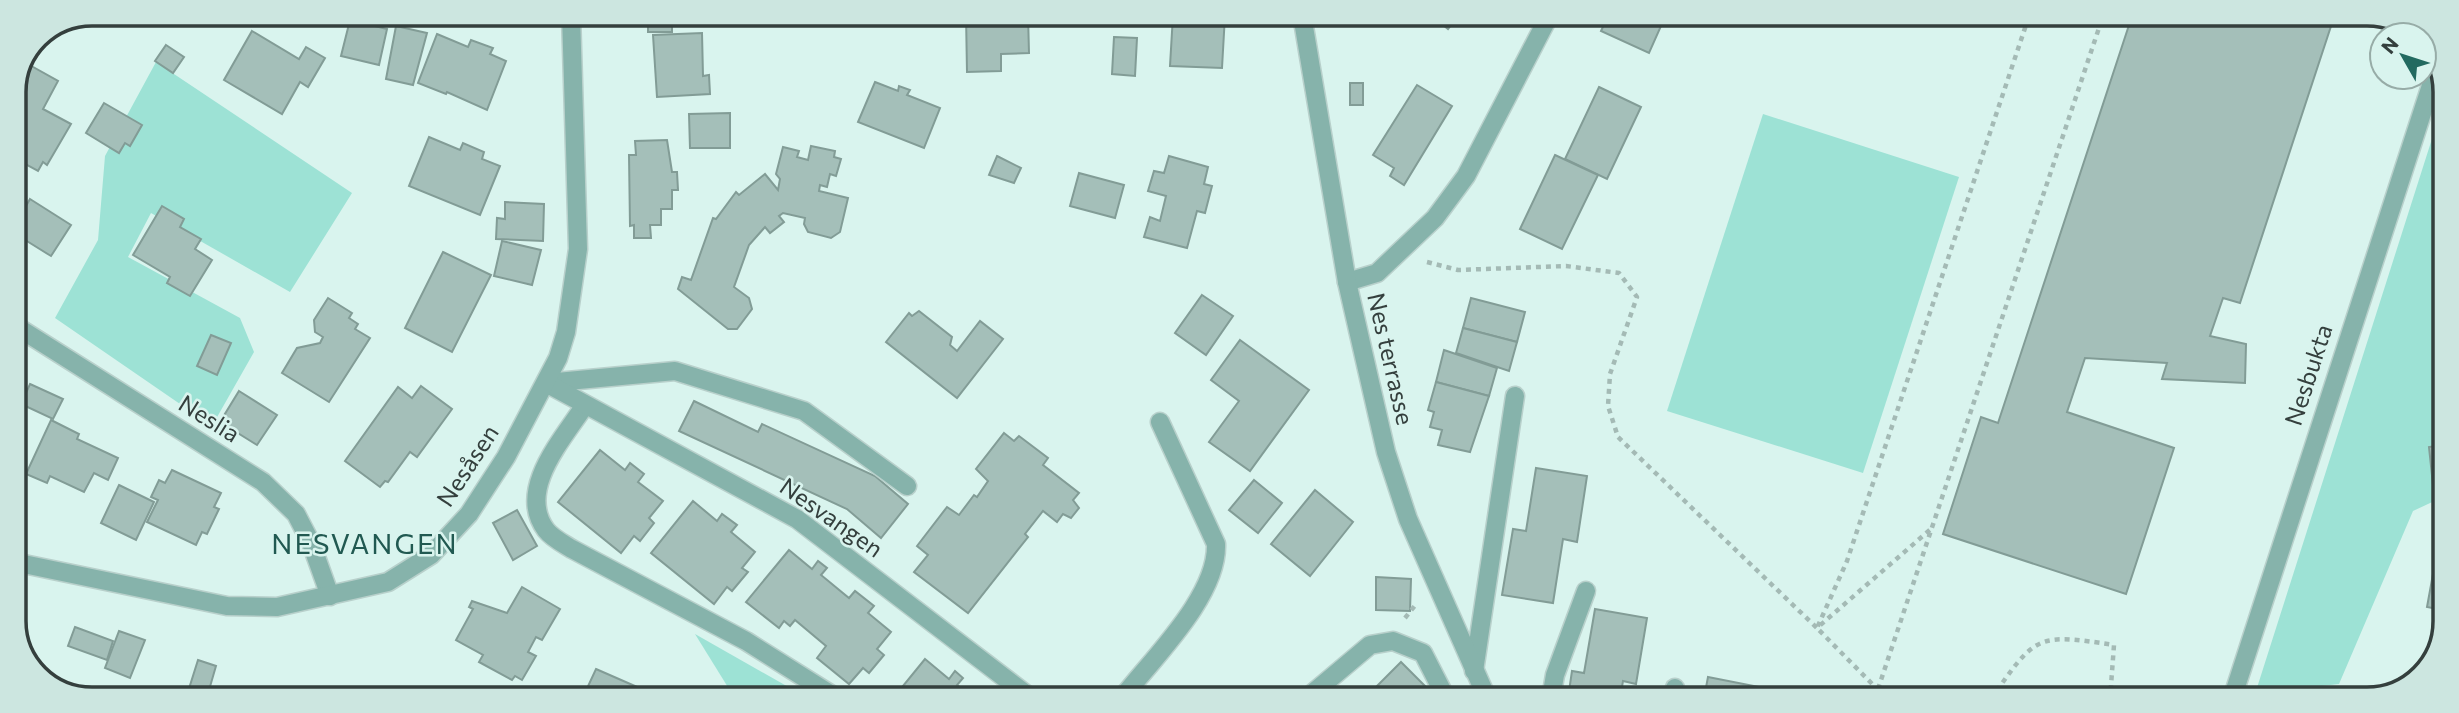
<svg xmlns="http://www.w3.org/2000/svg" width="2459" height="713" font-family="Commissioner,sans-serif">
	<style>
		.green { fill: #9de2d5 }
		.building { fill: #a4bfb9; stroke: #829c96; stroke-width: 2 }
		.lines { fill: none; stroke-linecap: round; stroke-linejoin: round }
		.service-casing { stroke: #b8d0cb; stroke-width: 21 }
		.minor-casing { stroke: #b8d0cb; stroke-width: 21 }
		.path { stroke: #a4bab5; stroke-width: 4.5; stroke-dasharray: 5 5; stroke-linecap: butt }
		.service { stroke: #86b3ab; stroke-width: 18 }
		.minor { stroke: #86b3ab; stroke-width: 18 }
		.labels { text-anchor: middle; stroke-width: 5; stroke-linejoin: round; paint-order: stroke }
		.street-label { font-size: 24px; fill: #343f3d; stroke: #d9f4ee }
		.quarter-label { font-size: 28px; letter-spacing: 2px; fill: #215951; stroke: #d9f4ee }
		.rim { fill: none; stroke: #343f3d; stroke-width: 3.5 }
	</style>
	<rect width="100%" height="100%" fill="#d9f4ee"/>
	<g class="green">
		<path d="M156,62L352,193L290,292L151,213L128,257L240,318L254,352L212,426L55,318L98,240L105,156Z"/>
		<path d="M2445,98L2443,497L2413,511L2339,684L2255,694Z"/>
		<path d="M1763,114L1959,177L1863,473L1667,411Z"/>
		<path d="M695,634L806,697H734Z"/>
	</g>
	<g class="building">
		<path d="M638,15H672V32H648V17Z"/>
		<path d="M966,15H1028L1029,53L1001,54V71L967,72Z"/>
		<path d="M1173,15H1225L1222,68L1170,66Z"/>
		<path d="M1431,15L1458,16L1448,29Z"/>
		<path d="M1608,16H1663L1665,17L1649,53L1601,31Z"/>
		<path d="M2132,16L2334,17L2240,303L2223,298L2210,336L2246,344L2245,383L2162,379L2167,363L2085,358L2067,412L2174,448L2126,594L1943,534L1981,417L1998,423Z"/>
		<path d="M350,20L387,29L379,65L341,56Z"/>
		<path d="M396,26L427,33L413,85L386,79Z"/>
		<path d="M252,31L299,59L306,47L325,58L308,87L300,82L282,114L224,80Z"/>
		<path d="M702,33L703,76L709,75L710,94L657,97L653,35Z"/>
		<path d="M437,34L468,47L471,40L493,48L490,54L506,61L487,110L447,92L446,94L418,83Z"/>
		<path d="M1114,37L1137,38L1135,76L1112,74Z"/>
		<path d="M166,45L184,57L173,73L155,61Z"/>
		<path d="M26,63L58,81L43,109L71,124L47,165L43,162L38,171L14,158V92Z"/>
		<path d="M875,82L898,91L899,86L910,90L907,95L940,108L924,148L858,122Z"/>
		<rect x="1350" y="83" width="13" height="22"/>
		<path d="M1417,85L1452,106L1404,185L1390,176L1394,168L1373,155Z"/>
		<path d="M1599,87L1641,107L1607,179L1565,159Z"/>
		<path d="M104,103L142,125L130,146L125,143L119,153L86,133Z"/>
		<path d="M730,113V148H690L689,114Z"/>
		<path d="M429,137L460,150L463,143L484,152L482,159L500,166L480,215L409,186Z"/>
		<path d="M667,140L672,172H677L678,190H672V209H661V225H650L651,238H634V225L630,226L629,155H636L635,141Z"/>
		<path d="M811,146L835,151L834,157L841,159L836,176L830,174L827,187L820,185L819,191L848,198L840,232L831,238L808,232L804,224L805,218L783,213L779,216L784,222L770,233L765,227L749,245L734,287L749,298L752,309L737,329H728L678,289L682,277L691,280L713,218L716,219L736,192L739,195L765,174L778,190L780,179L776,174L783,147L799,151L797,157L808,160Z"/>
		<path d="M1555,155L1598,175L1562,249L1520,229Z"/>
		<path d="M997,156L1021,168L1014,183L989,175Z"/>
		<path d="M1169,156L1208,167L1204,184L1212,186L1205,213L1197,211L1187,248L1144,237L1150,217L1160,221L1166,196L1148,191L1154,171L1164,173Z"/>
		<path d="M1079,173L1124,185L1115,218L1070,206Z"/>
		<path d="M30,199L71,225L51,256L14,233V211L16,209L22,213Z"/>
		<path d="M505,202L544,204L543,241L496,239L497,218L505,219Z"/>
		<path d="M162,206L184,219L180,227L201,239L195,249L212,260L190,296L167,283L170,277L133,255Z"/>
		<path d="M502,241L541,250L532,285L494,276Z"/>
		<path d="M443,252L491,275L452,352L405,328Z"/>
		<path d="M1202,295L1233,316L1206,355L1175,333Z"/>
		<path d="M328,298L352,313L349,318L358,324L355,329L370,338L329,402L282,373L297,348L320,343L323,337L315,332L314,320Z"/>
		<path d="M1471,298L1525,312L1517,342L1463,328Z"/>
		<path d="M919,311L952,337L950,345L957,351L980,321L1003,339L957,398L886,342L909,313L912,316Z"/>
		<path d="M1463,328L1517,342L1509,371L1456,353Z"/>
		<path d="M211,335L231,343L217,375L197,366Z"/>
		<path d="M1240,340L1309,390L1250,471L1209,442L1239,401L1211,380Z"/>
		<path d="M1444,350L1497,368L1489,396L1436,382Z"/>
		<path d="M1436,382L1489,396L1470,452L1438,445L1442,430L1430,427L1434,412L1428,410Z"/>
		<path d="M30,384L63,399L53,419L21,404Z"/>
		<path d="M421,386L452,409L417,457L410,452L388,482L385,481L380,487L345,461L398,387L412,398Z"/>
		<path d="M239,391L277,415L257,445L220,422Z"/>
		<path d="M694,401L758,432L762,424L875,476L908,504L881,538L847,509L679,431Z"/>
		<path d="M51,420L79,434L77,439L118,458L108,480L94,473L84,492L50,476L47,483L26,474Z"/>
		<path d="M1004,433L1014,441L1019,436L1048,458L1043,465L1079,493L1073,500L1079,508L1071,518L1063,514L1057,522L1043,511L1025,534L1028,537L968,613L914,572L928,555L917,546L947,507L959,515L974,495L977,497L988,481L976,469Z"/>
		<path d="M2443,445V503L2435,504L2429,447Z"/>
		<path d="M600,450L625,470L630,463L644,474L638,482L663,501L649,518L654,523L640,541L634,536L621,553L558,502Z"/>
		<path d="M1536,468L1587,476L1577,542L1563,539L1553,603L1502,595L1513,529L1526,531Z"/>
		<path d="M172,470L221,493L214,507L219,509L207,534L202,532L196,545L147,522L158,500L151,497L159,480L165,483Z"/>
		<path d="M1254,480L1282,503L1258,533L1229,510Z"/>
		<path d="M119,485L154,502L136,540L101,523Z"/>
		<path d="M1315,490L1353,522L1310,576L1271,544Z"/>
		<path d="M693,501L717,521L722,514L737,525L731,532L755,552L742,568L748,572L732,591L727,587L714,604L651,553Z"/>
		<path d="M517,510L537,546L513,560L493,523Z"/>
		<path d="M789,550L812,569L818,561L827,568L821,575L849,598L855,591L874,606L868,613L891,632L877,649L884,655L869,673L863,668L849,684L817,658L826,646L795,620L790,626L784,621L779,628L746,602Z"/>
		<path d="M2441,551H2443V610L2427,607L2435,563L2439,564Z"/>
		<path d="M1376,577L1411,579L1410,611L1376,610Z"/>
		<path d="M522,587L560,609L542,640L536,637L528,652L536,656L522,680L515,676L512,680L479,662L483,655L456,640L473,609L469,607L472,601L507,613Z"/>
		<path d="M1595,609L1647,618L1636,684L1623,681L1620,698H1568L1572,671L1584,673Z"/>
		<path d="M75,627L113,641L107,660L68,646Z"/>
		<path d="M119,631L145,640L130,678L105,668Z"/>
		<path d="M925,659L949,679L955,671L963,678L957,685L973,697H894Z"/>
		<path d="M198,660L216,666L207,697L187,695Z"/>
		<path d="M1401,662L1428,689L1419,698H1365Z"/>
		<path d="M596,669L660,697H583Z"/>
		<path d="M1708,677L1759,687L1756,698H1704Z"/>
	</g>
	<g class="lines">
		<defs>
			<g id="service">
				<path d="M1347,282L1377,273L1435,218L1466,176L1549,16"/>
				<path d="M546,383L675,371L804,411L907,486"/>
				<path d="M585,405C563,439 516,490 546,530C552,538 564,544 572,549L746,641L835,697"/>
				<path d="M1474,671L1515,396"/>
				<path d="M1122,698C1153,658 1218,596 1216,544L1160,422"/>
				<path d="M1307,698L1370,645L1393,641L1423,653L1446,698"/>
				<path d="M1551,698L1555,675L1586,591"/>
				<path d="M1671,698L1675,688"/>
			</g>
			<g id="minor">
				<path d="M1302,15L1347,282L1386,452L1408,519L1487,698"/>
				<path d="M14,325L263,482L296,514L311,543L330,596"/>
				<path d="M546,383L797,519L1031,698"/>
				<path d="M14,562L227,606L277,607L388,582L431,555L469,514L506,457L558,358L566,332L578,249L571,15"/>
				<path d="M2232,699L2437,67"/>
			</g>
		</defs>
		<use href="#service" class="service-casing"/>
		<use href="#minor" class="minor-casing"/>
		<g class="path">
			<path d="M1427,262L1458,270L1566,266L1619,273L1637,297L1610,374L1608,406L1618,437L1817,628L1932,528"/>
			<path d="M1405,618L1417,603"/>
			<path d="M1878,689L2103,16"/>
			<path d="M1886,698L1817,628L1847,561L2029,16"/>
			<path d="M1991,699C2036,635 2036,633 2114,645L2110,699"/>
		</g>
		<use href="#service" class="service"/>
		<use href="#minor" class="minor"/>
	</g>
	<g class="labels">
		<g class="street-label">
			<text transform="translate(1390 359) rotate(77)" y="8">Nes terrasse</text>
			<text transform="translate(2309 375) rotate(-72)" y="8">Nesbukta</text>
			<text transform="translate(209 419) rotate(32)" y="8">Neslia</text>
			<text transform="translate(468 466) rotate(-57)" y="8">Nesåsen</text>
			<text transform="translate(831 518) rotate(35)" y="8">Nesvangen</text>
		</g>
		<g class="quarter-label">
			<text x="365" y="554">NESVANGEN</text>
		</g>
	</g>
	<path d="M0 0H2459V713H0ZM92 26H2367A66 66 0 0 1 2433 92V621A66 66 0 0 1 2367 687H92A66 66 0 0 1 26 621V92A66 66 0 0 1 92 26Z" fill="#cce6e0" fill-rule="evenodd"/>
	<path class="rim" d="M92 26H2367A66 66 0 0 1 2433 92V621A66 66 0 0 1 2367 687H92A66 66 0 0 1 26 621V92A66 66 0 0 1 92 26Z"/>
	<g transform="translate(2403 56) rotate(309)"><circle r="33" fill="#d9f4ee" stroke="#97aca7" stroke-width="2"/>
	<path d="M0-5L12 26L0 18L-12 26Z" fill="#226a60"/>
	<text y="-10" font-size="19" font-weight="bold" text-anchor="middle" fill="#343f3d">N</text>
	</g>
</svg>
